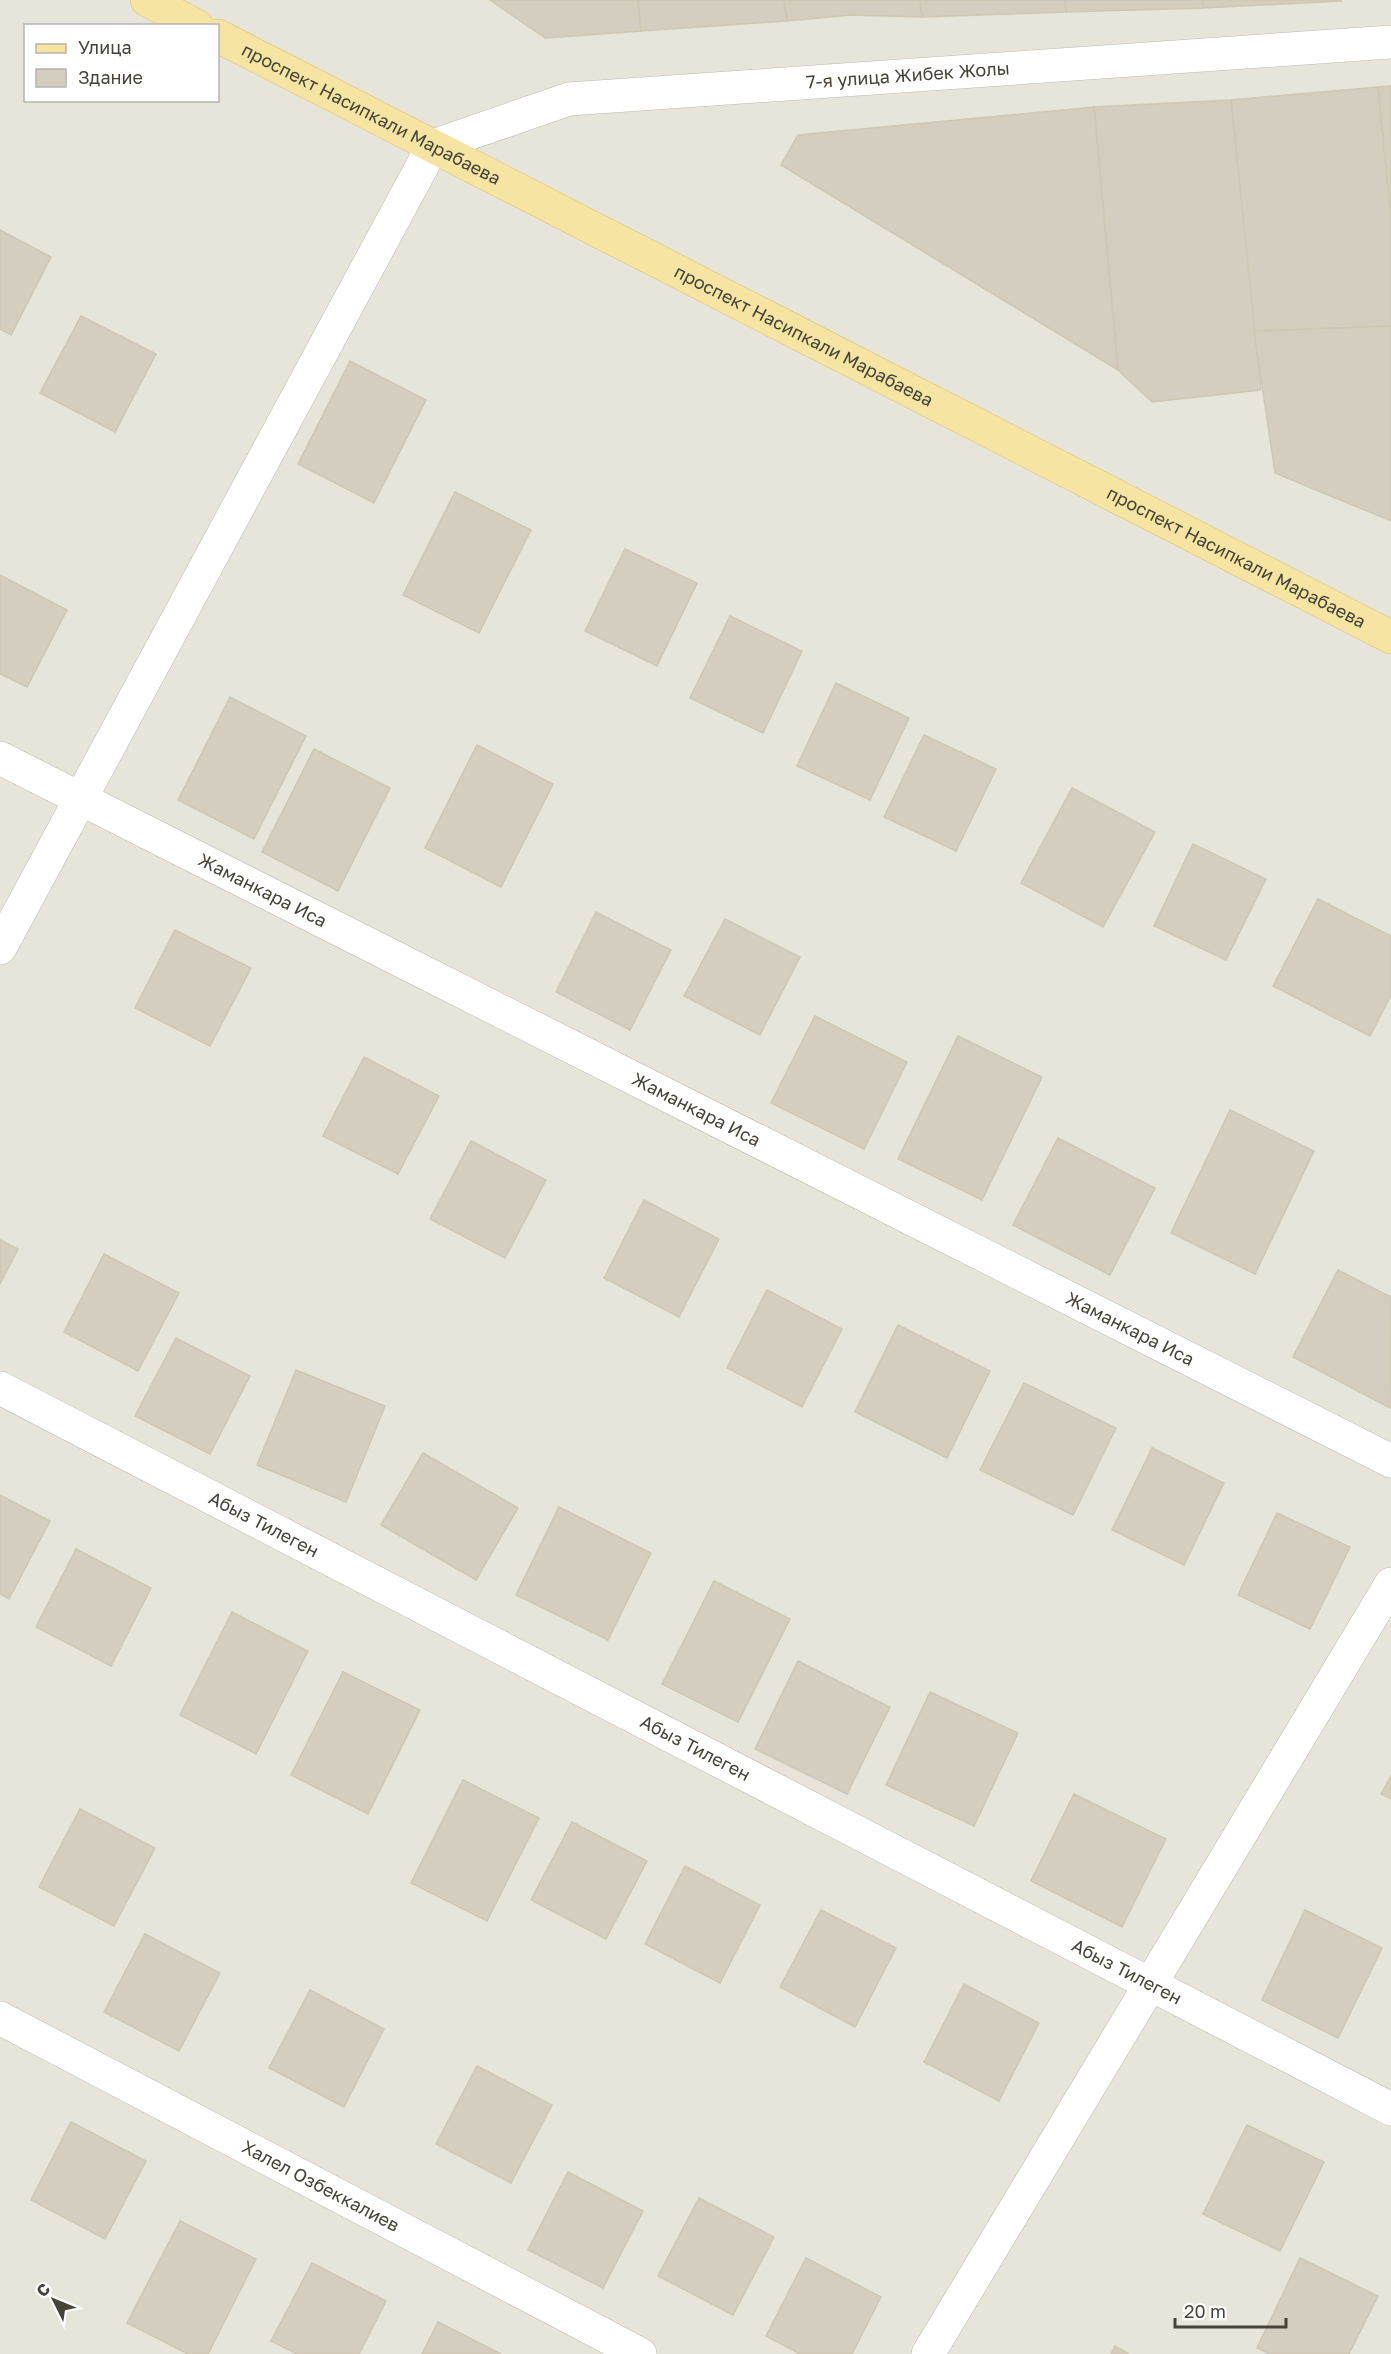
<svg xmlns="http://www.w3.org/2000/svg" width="1391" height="2354" font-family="'Golos Text',sans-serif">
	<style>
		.residential { fill: #e7e4d9; fill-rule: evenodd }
		.building { fill: #d4cec1; stroke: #cec7b4; stroke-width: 1.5 }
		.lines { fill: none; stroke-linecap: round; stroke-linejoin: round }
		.minor-casing { stroke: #bebaae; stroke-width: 34 }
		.major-casing { stroke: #dac372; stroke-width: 34 }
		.minor { stroke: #fff; stroke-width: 33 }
		.major { stroke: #f5e4a2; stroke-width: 33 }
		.labels { text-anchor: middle; stroke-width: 5; stroke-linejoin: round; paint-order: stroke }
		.street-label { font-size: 18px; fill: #474339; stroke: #fff }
	</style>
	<rect width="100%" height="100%" fill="#f4f2ea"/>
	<path class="residential" d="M0,0H1391V2354H0ZM26,26H218V100H26Z"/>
	<g class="building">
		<path d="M490,0H638L641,31L545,38Z"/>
		<path d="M638,0H784L787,21L641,31Z"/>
		<path d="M784,0H920L922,17L851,15L787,21Z"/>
		<path d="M920,0H1065L1066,12L922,17Z"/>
		<path d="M1065,0H1203L1204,8L1066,12Z"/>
		<path d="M1203,0H1341V1L1204,8Z"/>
		<path d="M1391,86V220L1378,87Z"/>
		<path d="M1378,87L1391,220V326L1254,331L1231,100Z"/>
		<path d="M1231,100L1261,390L1152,402L1118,370L1094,107Z"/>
		<path d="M1094,107L1118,370L781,165L798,135Z"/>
		<path d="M0,230L51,257L11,335L0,329Z"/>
		<path d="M81,316L156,354L115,432L40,393Z"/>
		<path d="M1391,326V521L1275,473L1254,331Z"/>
		<path d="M350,361L426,400L374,503L298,464Z"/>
		<path d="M455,492L531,530L479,633L403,595Z"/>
		<path d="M625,549L697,583L657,666L585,631Z"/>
		<path d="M0,575L67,610L27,687L0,674Z"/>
		<path d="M730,616L802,651L763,733L690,698Z"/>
		<path d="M836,683L909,718L870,800L797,766Z"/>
		<path d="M230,697L306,736L254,839L178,800Z"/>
		<path d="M924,735L996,769L956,851L884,817Z"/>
		<path d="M477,745L553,784L501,887L425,848Z"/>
		<path d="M314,749L390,788L338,891L262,852Z"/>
		<path d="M1072,788L1155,832L1103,927L1021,883Z"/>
		<path d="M1193,844L1266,879L1226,960L1154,926Z"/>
		<path d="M1318,899L1391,936V995L1370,1036L1273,986Z"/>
		<path d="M596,912L671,950L630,1030L556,992Z"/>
		<path d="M725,919L800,957L760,1035L684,996Z"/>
		<path d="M175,930L251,968L210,1046L135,1008Z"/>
		<path d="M815,1016L907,1062L864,1149L771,1103Z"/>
		<path d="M958,1036L1042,1077L982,1200L898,1159Z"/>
		<path d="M364,1057L439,1096L398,1174L323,1136Z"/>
		<path d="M1230,1110L1314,1151L1255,1274L1171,1233Z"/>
		<path d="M1058,1138L1155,1188L1110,1275L1013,1225Z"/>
		<path d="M471,1141L546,1180L505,1258L430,1219Z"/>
		<path d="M644,1200L719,1239L679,1317L604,1278Z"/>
		<path d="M0,1240L18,1249L0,1284Z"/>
		<path d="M104,1254L179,1293L138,1371L64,1332Z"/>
		<path d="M1338,1270L1391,1297L1390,1408L1293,1357Z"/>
		<path d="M767,1290L842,1329L802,1407L727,1368Z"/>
		<path d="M898,1325L990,1371L947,1458L855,1412Z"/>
		<path d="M176,1338L250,1376L210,1454L135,1416Z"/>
		<path d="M296,1370L385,1406L346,1502L257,1465Z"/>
		<path d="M1024,1383L1116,1428L1073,1515L980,1470Z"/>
		<path d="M1152,1448L1224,1483L1184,1565L1112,1530Z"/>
		<path d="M423,1453L518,1508L476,1580L381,1525Z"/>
		<path d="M0,1495L50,1521L9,1599L0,1594Z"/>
		<path d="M559,1507L651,1553L608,1640L516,1595Z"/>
		<path d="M1277,1513L1350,1547L1310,1629L1238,1595Z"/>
		<path d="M76,1549L151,1588L111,1666L36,1627Z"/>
		<path d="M714,1581L790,1619L738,1722L662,1684Z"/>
		<path d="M232,1612L308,1651L256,1754L180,1715Z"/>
		<path d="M798,1661L890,1707L847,1794L755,1749Z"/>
		<path d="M343,1672L420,1710L368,1814L291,1775Z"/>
		<path d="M930,1692L1018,1733L974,1826L886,1785Z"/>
		<path d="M1391,1776V1799L1381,1794Z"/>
		<path d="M463,1780L539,1818L487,1921L411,1883Z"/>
		<path d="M1074,1794L1166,1839L1122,1927L1031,1881Z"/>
		<path d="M80,1809L155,1848L114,1926L39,1887Z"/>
		<path d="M572,1822L647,1861L606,1939L531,1900Z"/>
		<path d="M685,1866L760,1905L720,1983L645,1944Z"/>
		<path d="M821,1910L896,1948L855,2027L780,1987Z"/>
		<path d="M1305,1910L1382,1948L1338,2038L1262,2000Z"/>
		<path d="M145,1934L220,1973L179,2051L104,2012Z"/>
		<path d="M964,1984L1039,2023L999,2101L924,2062Z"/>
		<path d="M310,1990L384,2029L344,2107L269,2068Z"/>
		<path d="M477,2066L552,2105L511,2183L436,2144Z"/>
		<path d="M71,2122L146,2161L105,2239L31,2200Z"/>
		<path d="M1247,2125L1324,2162L1280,2251L1203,2214Z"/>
		<path d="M568,2172L643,2211L603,2288L528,2250Z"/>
		<path d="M699,2198L774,2237L733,2315L658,2276Z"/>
		<path d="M180,2221L256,2259L208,2354H188L127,2323Z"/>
		<path d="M806,2258L881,2297L852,2354H800L766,2336Z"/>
		<path d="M1300,2258L1378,2296L1349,2354H1270L1257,2348Z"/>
		<path d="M312,2263L386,2301L359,2354H297L271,2341Z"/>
		<path d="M438,2322L501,2354H422Z"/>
		<path d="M1115,2346L1129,2354H1111Z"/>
	</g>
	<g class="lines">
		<defs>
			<g id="minor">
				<path id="s1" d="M0,758L1391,1461"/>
				<path id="s2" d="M0,948L433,146L569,99L1391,42"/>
				<path id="s3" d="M0,1388L1391,2109"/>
				<path id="s4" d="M0,2018L640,2354"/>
				<path d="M928,2354L1391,1584"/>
			</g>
			<g id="major">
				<path d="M147,0L197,26"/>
				<path id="s5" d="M218,36L1391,637"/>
			</g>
		</defs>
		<use href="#minor" class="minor-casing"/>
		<use href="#major" class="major-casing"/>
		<use href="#minor" class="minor"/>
		<use href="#major" class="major"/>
	</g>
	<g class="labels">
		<g class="street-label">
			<text dy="6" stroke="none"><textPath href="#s2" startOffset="1395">7-я улица Жибек Жолы</textPath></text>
			<text dy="6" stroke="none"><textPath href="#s5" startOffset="172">проспект Насипкали Марабаева</textPath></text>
			<text dy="6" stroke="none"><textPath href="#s5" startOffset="658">проспект Насипкали Марабаева</textPath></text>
			<text dy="6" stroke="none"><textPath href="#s5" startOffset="1144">проспект Насипкали Марабаева</textPath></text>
			<text dy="6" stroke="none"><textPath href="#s1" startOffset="294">Жаманкара Иса</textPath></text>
			<text dy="6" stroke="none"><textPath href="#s1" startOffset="780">Жаманкара Иса</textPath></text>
			<text dy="6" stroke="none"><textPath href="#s1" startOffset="1266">Жаманкара Иса</textPath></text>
			<text dy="6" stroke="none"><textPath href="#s3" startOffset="297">Абыз Тилеген</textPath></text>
			<text dy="6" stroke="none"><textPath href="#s3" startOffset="783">Абыз Тилеген</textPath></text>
			<text dy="6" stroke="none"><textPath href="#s3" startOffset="1269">Абыз Тилеген</textPath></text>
			<text dy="6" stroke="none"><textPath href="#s4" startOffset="362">Халел Озбеккалиев</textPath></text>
		</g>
	</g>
	<rect x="24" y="24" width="195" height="78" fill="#ffffff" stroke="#b5b4b0" stroke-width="1.5"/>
	<rect x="36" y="44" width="30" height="9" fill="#f5e4a2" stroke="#b5b4b0" stroke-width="1.5"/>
	<text x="78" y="54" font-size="18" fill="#474339">Улица</text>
	<rect x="36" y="69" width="30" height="18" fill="#d4cec1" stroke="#b5b4b0" stroke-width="1.5"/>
	<text x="78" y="84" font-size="18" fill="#474339">Здание</text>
	<g transform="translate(54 2300) rotate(313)" stroke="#ffffff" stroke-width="4.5" paint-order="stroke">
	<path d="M0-4.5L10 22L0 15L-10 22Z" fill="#474339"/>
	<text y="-9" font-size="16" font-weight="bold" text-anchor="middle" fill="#474339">С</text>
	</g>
	<path d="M1175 2318v9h111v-9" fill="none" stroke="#474339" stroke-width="3"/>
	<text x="1184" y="2318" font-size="18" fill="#474339" stroke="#ffffff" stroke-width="4.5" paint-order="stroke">20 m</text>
</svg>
